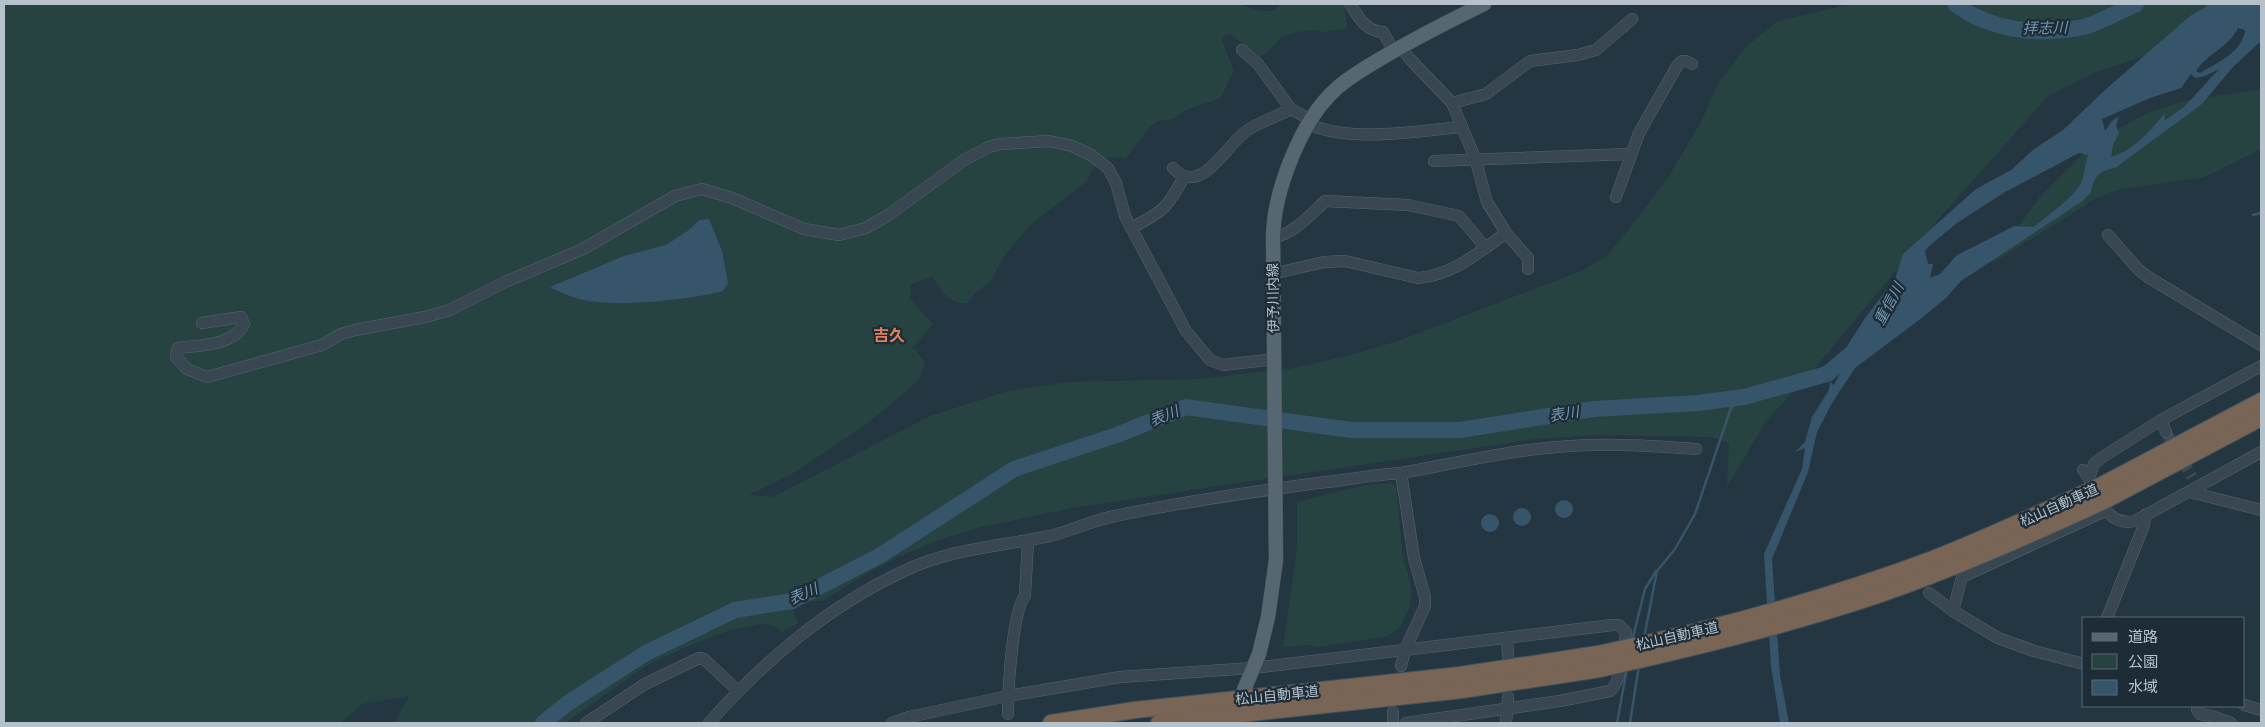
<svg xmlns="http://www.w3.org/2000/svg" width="2265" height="727" font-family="'Nunito Sans','Noto Sans JP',sans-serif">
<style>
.green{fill:#264342}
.water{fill:#37556a;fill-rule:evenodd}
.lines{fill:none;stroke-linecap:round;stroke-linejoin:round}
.stream{stroke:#37556a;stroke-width:2.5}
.river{stroke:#37556a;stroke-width:16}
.minor-tunnel{stroke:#3a4b57;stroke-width:11;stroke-dasharray:11 5.5;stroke-linecap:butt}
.minor-casing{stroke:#56656f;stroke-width:12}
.major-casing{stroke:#45535e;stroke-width:15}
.highway-casing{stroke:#43525c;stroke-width:18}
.minor{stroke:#394752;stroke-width:11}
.major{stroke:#576772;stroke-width:14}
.highway{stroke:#786555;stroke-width:16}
.highway-bridge-casing{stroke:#43525c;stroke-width:18;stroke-linecap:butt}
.highway-bridge{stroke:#786555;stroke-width:16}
.labels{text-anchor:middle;stroke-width:4.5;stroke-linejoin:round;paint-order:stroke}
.street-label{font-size:14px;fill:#b5c2cc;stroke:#1d2c37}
.water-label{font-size:15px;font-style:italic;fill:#7498b1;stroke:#1d2c37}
.quarter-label{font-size:16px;font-weight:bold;fill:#dc8160;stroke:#1d2c37}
</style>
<rect width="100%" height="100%" fill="#243642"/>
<g class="green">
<path d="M4,4H1240C1252,8 1271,18 1279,4H1344L1347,28L1323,32L1310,30L1297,32L1282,37L1265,54L1259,56L1230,34L1224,36L1222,41L1234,70L1222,95L1218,99L1188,109L1172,119L1158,121L1150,127L1126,158L1108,157L1103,160L1092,170L1087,181L1031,224L1005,255L990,282L976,292L967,303C949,305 942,290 932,277L911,284L910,299L933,324L913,347L925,362L919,380L868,423L792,474L749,495L773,497L930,416L1008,391L1069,382L1197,379L1289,369L1343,357L1398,341L1581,271L1607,256L1636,220L1669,176L1702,120L1717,85L1746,47L1778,21L1851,4H2261V17L2096,72L2048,96L1943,214L1810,374L1766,421L1727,487L1729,443L1710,437L1601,435L1535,439L1071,508L978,528L936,541L896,558L864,575L822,601L803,602L792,608L798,623L782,632L773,625L762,624L730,630L681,649L646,666L565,723H395L409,696L362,704L340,723H4Z"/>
<path d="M2261,89V149L2205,177L2116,190L2095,199L1991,264L2040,197L2095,141L2150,112L2184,101Z"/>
<path d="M1391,483L1396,487L1403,556L1412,590L1410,606L1400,627L1388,636L1319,647L1309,645L1283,647L1297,548V502L1364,485Z"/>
</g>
<g class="water">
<path d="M2207,4H2261V41L2233,67L2202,104L2115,168C2100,170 2093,177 2091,193L2081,202L1961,281L1947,297L1923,317L1855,368L1832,403L1817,432L1808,472L1772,559L1780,675L1789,723H1780L1771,666L1764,554L1802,469L1805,448L1795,452L1805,442L1812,417L1829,390L1830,382L1834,385L1840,373L1842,354L1865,318L1895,279L1903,254L1976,189L2011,170L2034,149L2063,130L2106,89L2190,16L2206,7ZM2238,28L2245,30C2242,53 2218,62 2200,73L2196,71C2207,54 2230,46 2238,28ZM2219,69L2184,107L2164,121L2165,113C2151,130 2133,151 2111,157L2113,145L2119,133L2116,126L2119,116L2112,121L2105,131L2102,119L2150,98L2181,88L2191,74L2195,78L2205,76ZM2079,153L2088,155C2085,164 2085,175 2081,183C2074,197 2047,216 2034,227L2014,226L1985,241L1957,255L1940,274L1930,278L1933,264H1928L1925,251L1928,247L1957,223L2005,192Z"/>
<path d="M709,219L722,251L728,283L723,291C688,300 614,308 579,299C569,296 559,292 550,287L624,256L666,245L689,230L699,220Z"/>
<circle cx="1564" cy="509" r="9"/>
<circle cx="1522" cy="517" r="9"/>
<circle cx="1490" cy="523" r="9"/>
</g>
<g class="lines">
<g class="stream">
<path d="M2253,215L2261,213"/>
<path d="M1644,638L1657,571L1675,549L1695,514L1731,408L1744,397"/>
<path d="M1632,641L1645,589L1656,571"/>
<path d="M1617,723L1627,668"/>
<path d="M1630,723L1639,665"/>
</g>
<g class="river">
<path d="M1955,4C1990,31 2040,36 2083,27C2100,23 2119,11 2136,4"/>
<path d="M543,723L568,703L646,653L735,610L792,601L881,555L1014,469L1117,435L1186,407L1351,430H1460L1594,409L1698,403L1744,397L1827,374L1857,349"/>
</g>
<path class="minor-tunnel" d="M2166,432L2192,477"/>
<g class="minor-casing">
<g id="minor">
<path d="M1350,4C1359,17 1365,31 1383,32L1394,51"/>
<path d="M1401,47L1409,58L1452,103L1475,158L1487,202L1506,233L1528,258V269"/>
<path d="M1242,50L1258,64L1291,109L1311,120"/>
<path d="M1452,103L1486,94L1530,61L1578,55L1596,50L1632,19"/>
<path d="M1309,124C1349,143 1416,131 1461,127"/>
<path d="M1434,161L1630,154"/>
<path d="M1173,168C1200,198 1226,146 1245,132C1258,122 1276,117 1291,109"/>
<path d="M1616,197L1639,133L1677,66L1682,61H1686L1692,64"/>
<path d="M1131,228C1163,212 1167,208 1184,177"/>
<path d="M2108,235L2138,269L2148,277L2261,345"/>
<path d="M1273,237C1292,236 1311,214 1325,201L1408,205L1459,216L1486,248"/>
<path d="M1272,274L1324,262L1345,261L1418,278C1453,275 1478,253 1506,233"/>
<path d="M202,323L241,317L244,324C233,346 200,345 178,348L176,357L187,369L207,377L322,345L341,334L355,330L425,317L450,310L505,282L583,249L675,196L702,189L732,198L804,229L839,235L866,228L890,214L964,160L989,147L1000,144L1049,141L1072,146L1091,155L1108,168L1116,183L1125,216L1186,331L1210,360L1223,365L1275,359"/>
<path d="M2161,420L2166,432"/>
<path d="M2083,470C2099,489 2102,528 2135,521L2261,452"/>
<path d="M1401,473C1457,463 1514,449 1571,446C1612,443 1655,446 1696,449"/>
<path d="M2089,478L2094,464L2101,458L2161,420L2261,366"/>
<path d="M2190,492L2261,510"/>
<path d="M1929,593L1953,611L1998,638L2034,651L2084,664"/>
<path d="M1953,611L1962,577L2105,511"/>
<path d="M2107,618L2144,525L2145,515"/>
<path d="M1507,639L1508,655"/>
<path d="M2244,705L2261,710"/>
<path d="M2198,706L2197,710L2200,714L2211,716L2231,723"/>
<path d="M1008,714C1008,690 1012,612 1025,596L1028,540"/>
<path d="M586,723L645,684L699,658L704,659L738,691"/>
<path d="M709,723C765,660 826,608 902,572C948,549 1001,546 1050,536C1072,531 1093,520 1115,516C1182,502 1250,492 1318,483C1346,480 1373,475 1401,473L1414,558L1425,597V606L1405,650L1401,666"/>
<path d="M892,723L909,717L1008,696L1120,677L1253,668L1613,625H1619L1626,632C1625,645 1621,683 1610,691L1560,701L1406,723"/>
<path d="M1393,723V712"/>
<path d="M1506,723L1508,697"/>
</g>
</g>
<g class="major-casing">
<path id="major" d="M1244,690L1259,654L1268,617L1276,560L1273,237C1274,191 1301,120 1336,89C1349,77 1365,68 1380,59C1414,39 1449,21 1484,4"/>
</g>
<g class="highway-casing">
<g id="highway">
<path d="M2100,486L2261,401"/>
<path d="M2106,500L2261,418"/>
<path d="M1051,723L1135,710L1460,675L1598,654"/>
<path d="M1159,723L1462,690L1600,669"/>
</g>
</g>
<use href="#minor" class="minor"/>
<use href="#major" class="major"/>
<use href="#highway" class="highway"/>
<g class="highway-bridge-casing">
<g id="highway-bridge">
<path d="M1598,654C1711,630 1824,600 1933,559C1989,537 2044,511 2100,486"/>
<path d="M1600,669C1693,648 1785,626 1875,596C1954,569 2030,535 2106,500"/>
</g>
</g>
<use href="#highway-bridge" class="highway-bridge"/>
</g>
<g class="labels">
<g class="street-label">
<text transform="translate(1273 298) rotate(-91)" y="5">伊予川内線</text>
<text transform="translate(2059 505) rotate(-24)" y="5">松山自動車道</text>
<text transform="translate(1677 636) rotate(-13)" y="5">松山自動車道</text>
<text transform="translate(1277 695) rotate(-6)" y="5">松山自動車道</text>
</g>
<g class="water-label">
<text transform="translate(2045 28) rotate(-1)" y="5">拝志川</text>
<text transform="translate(1889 304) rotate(-62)" y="5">重信川</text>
<text transform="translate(1564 414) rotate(-9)" y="5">表川</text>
<text transform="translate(1164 416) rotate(-22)" y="5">表川</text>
<text transform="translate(803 594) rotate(-23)" y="5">表川</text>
</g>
<g class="quarter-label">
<text x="889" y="341">吉久</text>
</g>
</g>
<rect width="2265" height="727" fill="none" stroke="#b5c2cc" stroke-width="10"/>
<rect x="2082" y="617" width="162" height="90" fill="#1d2c37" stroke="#5a6873"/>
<rect x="2092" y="633" width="25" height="8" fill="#576772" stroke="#5a6873"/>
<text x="2128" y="642" font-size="15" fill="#b5c2cc">道路</text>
<rect x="2092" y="654" width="25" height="15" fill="#264342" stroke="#5a6873"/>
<text x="2128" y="667" font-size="15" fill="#b5c2cc">公園</text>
<rect x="2092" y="680" width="25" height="15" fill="#37556a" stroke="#5a6873"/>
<text x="2128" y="692" font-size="15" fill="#b5c2cc">水域</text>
</svg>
